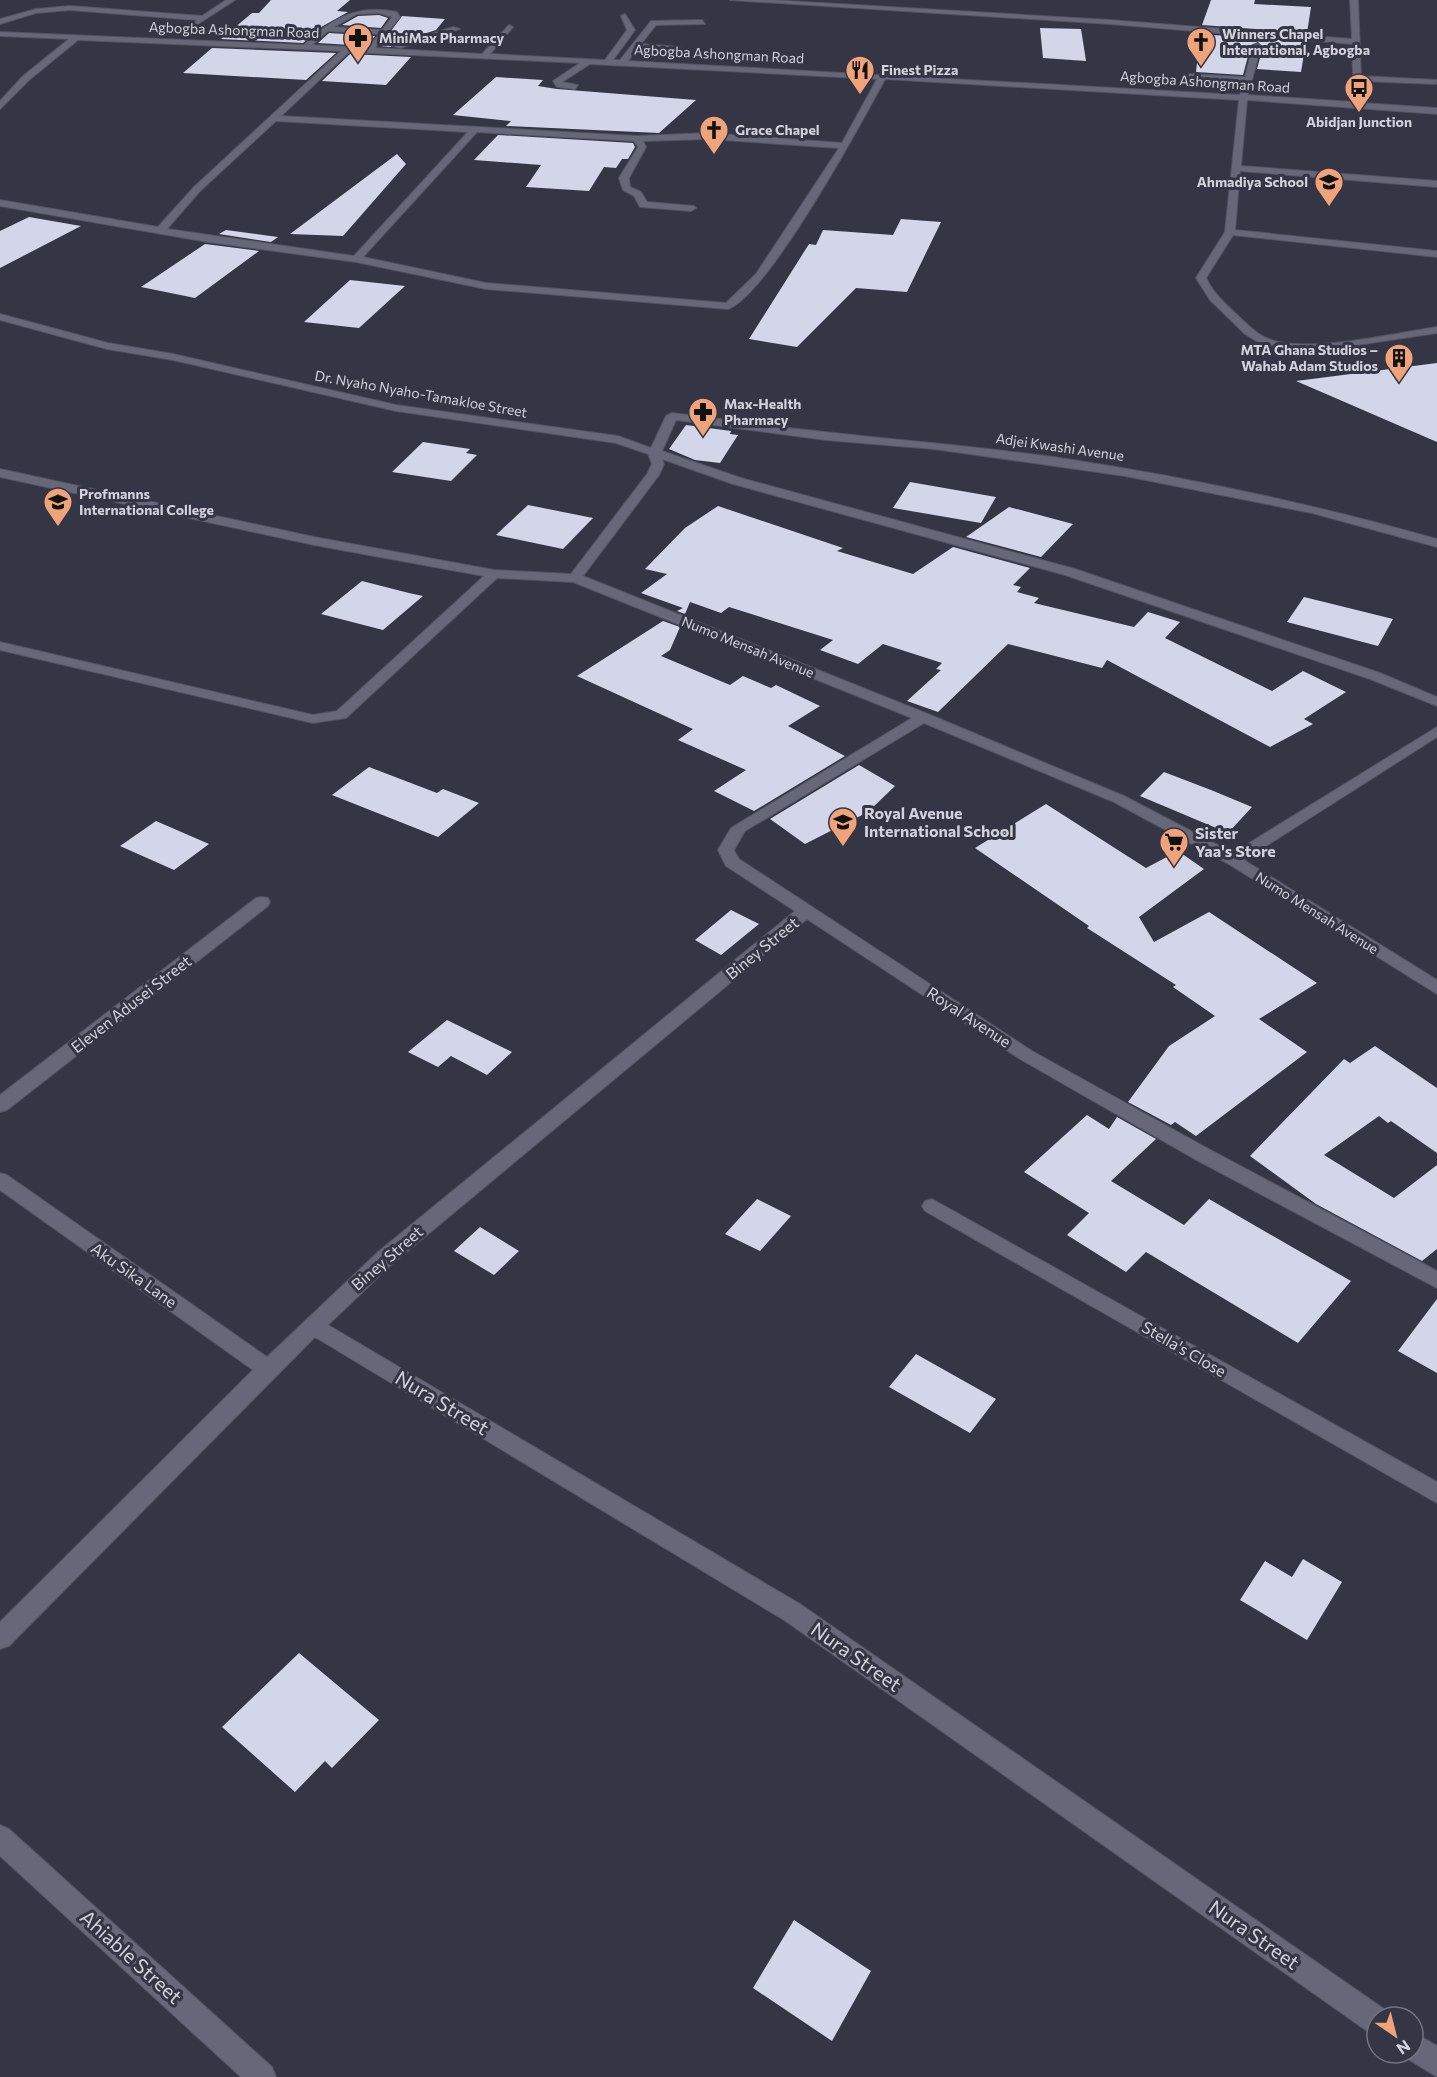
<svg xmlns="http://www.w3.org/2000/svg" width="1437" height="2077" font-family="Commissioner,sans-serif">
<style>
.building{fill:#d3d5e9}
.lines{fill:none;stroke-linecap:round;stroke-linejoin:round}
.minor-casing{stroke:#525360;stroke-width:2}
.minor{fill:#66687a;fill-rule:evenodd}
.labels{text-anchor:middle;stroke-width:6;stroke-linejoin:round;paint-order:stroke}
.far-street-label{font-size:14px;fill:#d1d2dc;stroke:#343545}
.far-poi-label{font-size:14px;font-weight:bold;fill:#d1d2dc;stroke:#343545;text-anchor:start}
.poi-label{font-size:16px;font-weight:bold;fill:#d1d2dc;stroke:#343545;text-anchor:start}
.street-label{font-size:16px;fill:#d1d2dc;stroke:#343545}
.near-street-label{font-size:20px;fill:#d1d2dc;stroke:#343545}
</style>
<rect width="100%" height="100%" fill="#343545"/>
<g class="building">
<path d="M271,0H350L337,11L348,12L323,26L303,43L221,39L252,13H259Z"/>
<path d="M1211,0H1255L1254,4L1311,7L1307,33L1202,25Z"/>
<path d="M379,15L388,18L381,28L342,25L358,16Z"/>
<path d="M402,16L445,19L436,30L392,44L391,47L380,46Z"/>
<path d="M1040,28L1081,29L1086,61L1043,58Z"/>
<path d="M329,33L375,36L367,46L318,43Z"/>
<path d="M1200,34L1306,42L1301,72L1257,69L1263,47L1258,42L1251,45L1243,75L1196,72Z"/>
<path d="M212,48L336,53L306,80L183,73Z"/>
<path d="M350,54L411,57L386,85L322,81Z"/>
<path d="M496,77L543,80L538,86L557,89L696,100L659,133L506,126L511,121L453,115Z"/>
<path d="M498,135L633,143L635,147L628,159H622L616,168L604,167L589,191L526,187L541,165L474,160Z"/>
<path d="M397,154L406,164L343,236L290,234Z"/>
<path d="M29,217L81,226L0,268V231Z"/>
<path d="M901,219L941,222L907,292L856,288L797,347L749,339L809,244L816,245L823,230L893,235Z"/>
<path d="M226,230L278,237L271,242L219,234Z"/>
<path d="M205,244L259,251L195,298L141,287Z"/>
<path d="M350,280L405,286L359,328L304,322Z"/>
<path d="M1437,363V442L1296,381Z"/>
<path d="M686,425L731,431L730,434L738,435L720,463L695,460L669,449Z"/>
<path d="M423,442L470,449L466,453L477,455L451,481L392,472Z"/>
<path d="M910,482L996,497L981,523L893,508Z"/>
<path d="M528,505L593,518L563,549L496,535Z"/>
<path d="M718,506L843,548L837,551L913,574L953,547L1030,568L1013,585L1021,587L1017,592L1039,598L1034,603L1134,627L1148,612L1180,622L1165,638L1272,691L1303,671L1346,692L1304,719L1313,724L1270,747L1107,660L1102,668L1008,644L938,712L907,701L941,670L936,669L942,663L883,644L858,664L820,650L833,640L729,607L721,613L690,602L685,614L677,611L683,608L641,593L667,574L645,569L685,528Z"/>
<path d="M1009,507L1073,524L1041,557L966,537Z"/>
<path d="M362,581L409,593L423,596L383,630L321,614Z"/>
<path d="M1304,597L1393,619L1378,646L1287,622Z"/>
<path d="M663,621L680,627L670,650L661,656L730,685L743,676L771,688L776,685L820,706L788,726L845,756L754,811L714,791L746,770L678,740L693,729L577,676Z"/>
<path d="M859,765L895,786L868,812L805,844L770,819Z"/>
<path d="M369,767L437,793L443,789L479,803L438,837L332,795Z"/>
<path d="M1164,772L1211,790L1252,807L1228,833L1140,796Z"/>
<path d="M1046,804L1146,868L1178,851L1204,869L1139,917L1154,942L1209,912L1317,983L1259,1019L1307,1052L1196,1136L1175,1122L1171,1125L1128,1102L1169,1046L1215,1016L1173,987L1176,985L1087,928L1089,926L975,848Z"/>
<path d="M156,821L209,844L174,870L120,846Z"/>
<path d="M731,910L759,924L721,955L695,940Z"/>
<path d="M447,1020L512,1052L487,1075L451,1056L438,1067L408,1052Z"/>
<path d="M1375,1046L1437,1088V1153L1391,1121L1388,1123L1379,1116L1324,1155L1394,1198L1437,1165V1249L1422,1261L1316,1204L1250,1156L1344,1059L1350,1063Z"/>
<path d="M1087,1115L1109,1129L1117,1117L1156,1139L1111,1181L1184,1225L1209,1199L1351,1281L1298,1343L1146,1252L1126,1272L1067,1235L1089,1213L1024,1172Z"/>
<path d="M757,1199L791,1216L760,1251L725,1234Z"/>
<path d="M480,1227L519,1251L494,1275L454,1251Z"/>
<path d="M1437,1299V1373L1398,1351Z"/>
<path d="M916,1354L996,1399L970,1433L889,1387Z"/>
<path d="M1303,1559L1342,1582L1307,1640L1240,1600L1265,1561L1292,1577Z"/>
<path d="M299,1653L379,1720L332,1768L325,1761L295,1792L222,1727Z"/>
<path d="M794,1920L871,1971L832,2041L753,1988Z"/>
</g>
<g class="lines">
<g class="minor-casing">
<g id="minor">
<path d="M226,0H235L195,26L191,24L196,20L70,10L36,13L0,24V19L36,9L70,6L202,16Z"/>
<path d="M730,0H771L1110,20L1352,39L1350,0H1358L1361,76L1437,80L1436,84L1361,81L1362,103L1437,108V114L1247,100L1241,166L1437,181V187L1240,171L1235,230L1437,251V257L1233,235L1206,278C1213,293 1224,302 1235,313C1244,321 1253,331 1264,337C1302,356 1394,333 1437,327V333L1324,350L1280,348L1258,342L1245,334L1210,300L1196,278L1225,232L1239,100L885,79C862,122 768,295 728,309L486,289L356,262L208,242L0,206V200L158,227L194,187L341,51L78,40L29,80L0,109V101L23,76L69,39L0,36V32L304,45C332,18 357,4 397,12L400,17L375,48L482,54L509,25L513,27L490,54L605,60L627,30L621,16L625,14L635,30L613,60H620L651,21L702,20L705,24L656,25L641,44L680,47L683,51L638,48L628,61L1240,95L1243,82L1186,76L1190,74L1245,77L1253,46L1257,44L1261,46L1248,95L1354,102L1352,44L1110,24ZM379,13L392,17L382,30L334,27L357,14ZM328,31L379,34L368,48L312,45ZM349,52L580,63L553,81L557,87L575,89L578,85L562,82L590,64L877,79L842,143L708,133L637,136L281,116ZM276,121L468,132L354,256L167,229L200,191ZM477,132L634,141L638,147L619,178L623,190L634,196L640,207L691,211L696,208L694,206L647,202L641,192L630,187L629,178L646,147L643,141L708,139L839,148L756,274L726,303L486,283L363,257Z"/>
<path d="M453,27L460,29L400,48L393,46Z"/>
<path d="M0,314L108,343L173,354L396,405L618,436L651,448L666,416L672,413C723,419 774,427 825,432C904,441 982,447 1060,458C1187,477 1313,504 1437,539V547L1312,513L1125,476L934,449L826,440L676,420L662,451L741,478L1075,569L1380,673L1437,697V706L1370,679L1065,575L733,484L662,459L664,464L659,475L583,576L928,714L1124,796L1233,853L1437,727V737L1244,860L1437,980V994L1227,863L1114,802L924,723L745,831L734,850L739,859L1032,1051L1205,1147L1437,1271V1288L1191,1157L1020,1059L807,919L392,1264L328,1325L800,1604L1387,2011L1389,2017H1377V2035L1367,2031L784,1620L315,1337L9,1646L0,1649V1622L253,1370L0,1190V1173L7,1175L267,1357L378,1252L795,911L726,866L718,850L731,828L912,718L573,582L497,578L346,718L313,723L0,650V642L313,715L337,711L484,576L314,545L0,477V469L314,537L494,570L571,574L647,474L652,464L648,454L616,443L396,411L173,360L107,349L0,320Z"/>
<path d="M262,897L268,898L270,902L268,906L7,1110L0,1112V1095L256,898Z"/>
<path d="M932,1199L1437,1482V1503L925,1211L922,1206L925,1201Z"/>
<path d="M0,1825L9,1829L272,2067L276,2077H241L0,1856Z"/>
<path d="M1413,2032L1437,2046V2077L1403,2056L1402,2053H1413Z"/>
</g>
</g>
<use href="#minor" class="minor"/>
</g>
<defs>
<g id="pharmacy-pin" transform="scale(1.5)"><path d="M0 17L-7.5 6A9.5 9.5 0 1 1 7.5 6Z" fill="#f0a279" stroke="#343545"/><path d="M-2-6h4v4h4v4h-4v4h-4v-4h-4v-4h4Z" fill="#111"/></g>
<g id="church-pin" transform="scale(1.5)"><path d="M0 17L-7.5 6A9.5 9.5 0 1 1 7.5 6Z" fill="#f0a279" stroke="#343545"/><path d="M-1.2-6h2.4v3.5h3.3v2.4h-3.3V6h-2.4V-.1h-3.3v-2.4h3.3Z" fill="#111"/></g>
<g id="restaurant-pin" transform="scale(1.5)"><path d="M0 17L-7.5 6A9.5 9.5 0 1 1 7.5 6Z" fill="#f0a279" stroke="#343545"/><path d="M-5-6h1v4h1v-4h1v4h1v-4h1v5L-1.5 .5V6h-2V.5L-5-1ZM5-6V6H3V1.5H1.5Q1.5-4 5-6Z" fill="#111"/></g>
<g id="bus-pin" transform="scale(1.5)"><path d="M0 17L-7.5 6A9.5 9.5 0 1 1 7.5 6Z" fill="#f0a279" stroke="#343545"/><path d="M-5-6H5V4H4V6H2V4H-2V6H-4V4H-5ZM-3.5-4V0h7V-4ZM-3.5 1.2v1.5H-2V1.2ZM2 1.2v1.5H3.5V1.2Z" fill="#111"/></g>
<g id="school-pin" transform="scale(1.5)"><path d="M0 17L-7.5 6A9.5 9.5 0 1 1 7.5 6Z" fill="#f0a279" stroke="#343545"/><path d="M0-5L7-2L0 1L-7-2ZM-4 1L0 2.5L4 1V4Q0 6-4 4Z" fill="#111"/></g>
<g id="building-pin" transform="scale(1.5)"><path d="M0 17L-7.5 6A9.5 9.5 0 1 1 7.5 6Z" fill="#f0a279" stroke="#343545"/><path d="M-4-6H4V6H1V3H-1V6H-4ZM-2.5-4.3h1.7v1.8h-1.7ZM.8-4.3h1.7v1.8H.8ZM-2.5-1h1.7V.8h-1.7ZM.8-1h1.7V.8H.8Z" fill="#111"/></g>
<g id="supermarket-pin" transform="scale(1.5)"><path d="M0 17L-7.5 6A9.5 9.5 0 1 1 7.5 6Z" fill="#f0a279" stroke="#343545"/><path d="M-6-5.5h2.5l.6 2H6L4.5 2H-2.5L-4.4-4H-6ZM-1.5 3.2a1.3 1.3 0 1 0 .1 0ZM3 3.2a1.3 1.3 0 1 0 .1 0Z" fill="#111"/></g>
</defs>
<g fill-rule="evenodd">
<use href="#pharmacy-pin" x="358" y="38"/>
<use href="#church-pin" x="1201" y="42"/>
<use href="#restaurant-pin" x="860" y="70"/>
<use href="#bus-pin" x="1359" y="88"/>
<use href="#church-pin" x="714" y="130"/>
<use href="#school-pin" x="1329" y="182"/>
<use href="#building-pin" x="1399" y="358"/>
<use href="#pharmacy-pin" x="703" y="412"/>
<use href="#school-pin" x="58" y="502"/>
<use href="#school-pin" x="843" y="822"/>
<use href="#supermarket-pin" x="1174" y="842"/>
</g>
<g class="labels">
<g class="far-street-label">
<text transform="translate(234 30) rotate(2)" y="5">Agbogba Ashongman Road</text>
<text transform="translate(719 54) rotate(3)" y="5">Agbogba Ashongman Road</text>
<text transform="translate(1205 82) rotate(4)" y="5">Agbogba Ashongman Road</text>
<text transform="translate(421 394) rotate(10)" y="5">Dr. Nyaho Nyaho-Tamakloe Street</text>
<text transform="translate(1060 447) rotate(8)" y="5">Adjei Kwashi Avenue</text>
<text transform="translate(748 647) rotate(22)" y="5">Numo Mensah Avenue</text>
<text transform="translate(1317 913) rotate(32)" y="5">Numo Mensah Avenue</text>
</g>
<g class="far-poi-label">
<text x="1222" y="39">Winners Chapel<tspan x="1222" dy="16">International, Agbogba</tspan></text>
<text x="379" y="43">MiniMax Pharmacy</text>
<text x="881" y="75">Finest Pizza</text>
<text x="1359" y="127" text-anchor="middle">Abidjan Junction</text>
<text x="735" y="135">Grace Chapel</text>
<text x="1308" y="187" text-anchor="end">Ahmadiya School</text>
<text x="1378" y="355" text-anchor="end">MTA Ghana Studios –<tspan x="1378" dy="16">Wahab Adam Studios</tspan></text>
<text x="724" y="409">Max-Health<tspan x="724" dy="16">Pharmacy</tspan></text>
<text x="79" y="499">Profmanns<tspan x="79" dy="16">International College</tspan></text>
</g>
<g class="poi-label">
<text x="864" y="819">Royal Avenue<tspan x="864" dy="18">International School</tspan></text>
<text x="1195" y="839">Sister<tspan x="1195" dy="18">Yaa's Store</tspan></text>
</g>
<g class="street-label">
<text transform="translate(762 948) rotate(-39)" y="6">Biney Street</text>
<text transform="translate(131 1004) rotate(-38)" y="6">Eleven Adusei Street</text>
<text transform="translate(969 1017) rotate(33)" y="6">Royal Avenue</text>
<text transform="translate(387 1258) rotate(-41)" y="6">Biney Street</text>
<text transform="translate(134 1275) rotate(35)" y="6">Aku Sika Lane</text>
<text transform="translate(1184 1349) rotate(30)" y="6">Stella's Close</text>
</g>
<g class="near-street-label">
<text transform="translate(442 1403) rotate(31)" y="7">Nura Street</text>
<text transform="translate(856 1657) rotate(35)" y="7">Nura Street</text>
<text transform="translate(1254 1935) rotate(35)" y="7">Nura Street</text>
<text transform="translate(131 1957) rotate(42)" y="7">Ahiable Street</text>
</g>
</g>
<g transform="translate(1395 2035) rotate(145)"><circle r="28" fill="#343545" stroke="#737481" stroke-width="1.5"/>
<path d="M0-4.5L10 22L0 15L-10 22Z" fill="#f0a279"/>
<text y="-9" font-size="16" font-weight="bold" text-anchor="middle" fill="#d1d2dc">N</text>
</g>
</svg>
